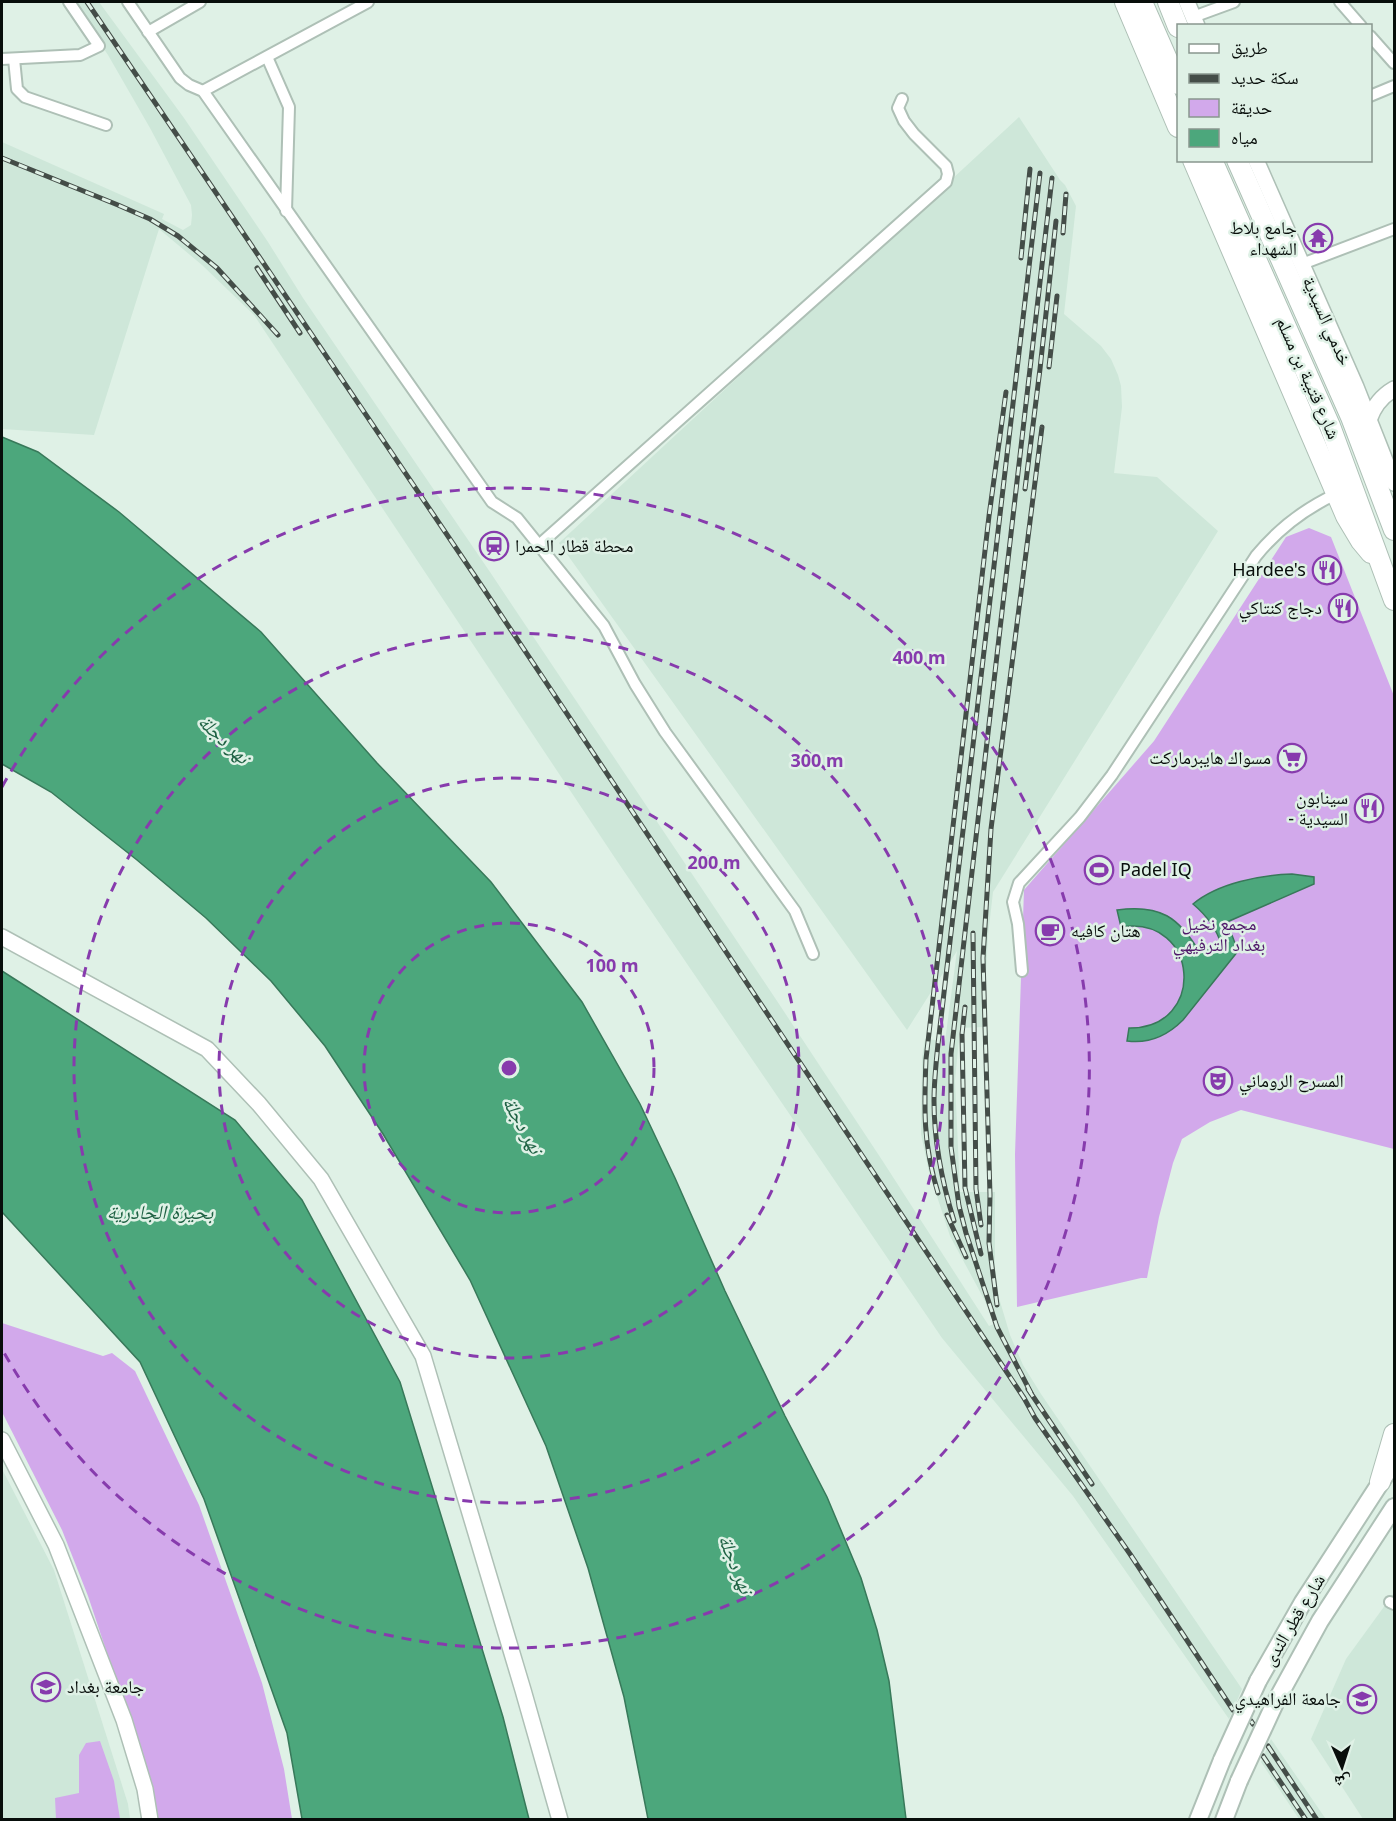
<svg xmlns="http://www.w3.org/2000/svg" width="1396" height="1821" font-family="'Noto Sans','Noto Naskh Arabic',sans-serif">
<style>
.built{fill:#cee7d9}
.green{fill:#d2a9eb}
.water{fill:#4ca77c;stroke:#38795a;stroke-width:1.5}
.lines{fill:none;stroke-linecap:round;stroke-linejoin:round}
.street-casing{stroke:#aec0b6;stroke-width:14}
.secondary-casing{stroke:#aec0b6;stroke-width:18}
.primary-casing{stroke:#aec0b6;stroke-width:20}
.highway-casing{stroke:#aec0b6;stroke-width:22}
.street{stroke:#fff;stroke-width:10}
.secondary{stroke:#fff;stroke-width:15}
.primary{stroke:#fff;stroke-width:16}
.highway{stroke:#fff;stroke-width:20}
.rail-casing{stroke:#444d48;stroke-width:5}
.rail{stroke:#dff1e6;stroke-width:3;stroke-dasharray:9;stroke-linecap:butt}
.primary-bridge-casing{stroke:#aec0b6;stroke-width:20;stroke-linecap:butt}
.primary-bridge{stroke:#fff;stroke-width:16}
.ring{fill:none;stroke:#873bad;stroke-width:3;stroke-dasharray:10 8}
.labels{text-anchor:middle;stroke-width:5;stroke-linejoin:round;paint-order:stroke}
.poi-label{font-size:18px;fill:#080e0b;stroke:#dff1e6;text-anchor:end}
.street-label{font-size:18px;fill:#080e0b;stroke:#dff1e6}
.park-label{font-size:18px;fill:#4f176a;stroke:#dff1e6}
.water-label{font-size:20px;font-style:italic;fill:#1f6244;stroke:#dff1e6}
.centre{fill:#873bad;stroke:#dff1e6;stroke-width:3}
.ring-label{font-size:18px;text-anchor:middle;font-weight:bold;fill:#873bad;stroke:#dff1e6;stroke-width:5;stroke-linejoin:round;paint-order:stroke}
</style>
<rect width="100%" height="100%" fill="#dff1e6"/>
<g class="built">
<path d="M72,2H99L184,118L268,242L303,298L490,572L781,1007L882,1160L989,1326L994,1324L985,1301L950,1236L929,1172L921,1134L922,1058L925,1039L945,1041L957,951L907,1030L559,543L1019,117L1060,180L1065,185L1076,206L1064,314L1101,346L1111,359L1118,375L1121,386L1122,407L1114,473L1157,477L1218,531L993,892L988,936L983,1027L960,1028L955,1081L960,1192H995V1268L999,1298L1010,1335L1023,1365L1041,1394L1242,1689L1229,1719L1073,1496L942,1338L617,861L254,315L202,265L159,229L94,435L2,429V142L164,214L162,219L183,230L191,225L192,215L191,205L150,128L108,55Z"/>
<path d="M2,1469L54,1570L128,1804L130,1819H2Z"/>
<path d="M1394,1593V1819H1363L1311,1739L1346,1659Z"/>
<path d="M1271,1739L1323,1815L1326,1819H1299L1261,1762Z"/>
</g>
<g class="green">
<path d="M1309,528L1331,537L1394,696V1149L1241,1110L1210,1122L1182,1139L1173,1163L1159,1217L1147,1278H1141L1017,1307L1015,1154L1024,890L1154,741L1286,537Z"/>
<path d="M2,1323L103,1356L112,1353L135,1371L199,1505L262,1683L284,1769L292,1819H156L117,1683L88,1596L62,1530L2,1412Z"/>
<path d="M100,1741L114,1781L120,1819H56L55,1798L79,1793V1755L86,1743Z"/>
</g>
<g class="water">
<path d="M2,437L38,452L119,512L261,632L377,763L491,882L582,1002L640,1104L675,1178L725,1291L785,1416L827,1497L861,1578L877,1630L889,1681L906,1819H648L624,1697L588,1568L546,1446L470,1280L383,1134L325,1046L271,981L206,918L137,860L51,792L2,764Z"/>
<path d="M1292,874L1314,877V884L1227,922L1238,951L1183,1020C1168,1035 1149,1044 1127,1041L1129,1028C1207,1029 1200,915 1121,927L1117,910C1160,904 1179,917 1200,953L1221,944C1216,927 1206,915 1193,904C1218,883 1261,875 1292,874Z"/>
<path d="M2,971L235,1120L302,1200L400,1382L503,1717L529,1819H302L287,1733L204,1499L140,1362L2,1212Z"/>
</g>
<g class="lines">
<g class="street-casing">
<g id="street">
<path d="M128,2L180,78L189,85L203,91L492,502L517,518L604,626L635,684L665,732L795,911L813,954"/>
<path d="M1340,2L1361,26"/>
<path d="M1193,17L1234,2"/>
<path d="M148,32L200,2"/>
<path d="M1370,36L1394,63"/>
<path d="M267,57L289,107L286,211"/>
<path d="M2,59L80,55L99,46L69,2"/>
<path d="M14,59L17,89L25,97L106,125"/>
<path d="M203,91L368,2"/>
<path d="M1370,96L1394,86"/>
<path d="M1302,264L1394,229"/>
<path d="M539,545L946,182L948,174L946,166L914,134L904,121L898,108L902,99"/>
<path d="M1022,971L1018,924L1013,902L1019,883L1080,817L1112,775L1256,556C1278,529 1304,509 1336,494"/>
<path d="M1390,1602L1394,1604"/>
</g>
</g>
<g class="secondary-casing">
<g id="secondary">
<path d="M1187,2L1197,26"/>
<path d="M1256,160L1356,387L1394,483"/>
<path d="M1369,420C1374,405 1382,396 1394,389"/>
<path d="M2,937L207,1049L259,1104L321,1179L423,1356L523,1690L560,1820"/>
<path d="M2,1440L56,1545L124,1720L145,1789L150,1820"/>
</g>
</g>
<g class="primary-casing">
<g id="primary">
<path d="M1258,1681L1303,1602L1388,1471"/>
<path d="M1275,1703L1320,1621L1394,1507"/>
<path d="M1198,1820L1222,1760"/>
<path d="M1224,1820L1239,1781"/>
</g>
</g>
<g class="highway-casing">
<g id="highway">
<path d="M1125,2L1178,127"/>
<path d="M1142,2L1178,84"/>
<path d="M1168,2L1178,27"/>
<path d="M1193,160L1346,516L1361,541L1371,553"/>
<path d="M1212,160L1330,426L1394,600"/>
<path d="M1237,160L1351,417L1394,530"/>
<path d="M1380,1482L1394,1434"/>
</g>
</g>
<use href="#street" class="street"/>
<use href="#secondary" class="secondary"/>
<use href="#primary" class="primary"/>
<use href="#highway" class="highway"/>
<g class="rail-casing">
<g id="rail">
<path d="M87,2L483,588L1024,1398L1035,1418L1130,1554L1233,1710"/>
<path d="M2,158L118,205L150,219L178,236L217,268L278,335"/>
<path d="M1063,233L1066,194"/>
<path d="M1021,258L1030,169"/>
<path d="M257,268L300,333"/>
<path d="M1049,367L1057,296"/>
<path d="M1025,489L1040,369L1056,221"/>
<path d="M973,933L976,1189L981,1225"/>
<path d="M965,1007L962,1034L965,1188L981,1254"/>
<path d="M938,1193C923,1144 924,1109 926,1059L989,516L1006,392"/>
<path d="M947,1215L966,1257"/>
<path d="M954,1221C942,1182 934,1141 934,1101C934,1082 936,1063 938,1044L1040,173"/>
<path d="M997,1305L989,1243L990,1195L983,958L991,829L1042,427"/>
<path d="M1028,1389L1092,1484"/>
<path d="M1031,1393L997,1327L966,1233L959,1206L951,1147V1054L1052,178"/>
<path d="M1251,1721L1253,1724"/>
<path d="M1268,1746L1317,1820"/>
<path d="M1263,1756L1306,1820"/>
</g>
</g>
<use href="#rail" class="rail"/>
<g class="primary-bridge-casing">
<g id="primary-bridge">
<path d="M1222,1760L1258,1681"/>
<path d="M1239,1781L1275,1703"/>
</g>
</g>
<use href="#primary-bridge" class="primary-bridge"/>
</g>
<g class="ring">
<circle cx="509" cy="1068" r="145"/>
<circle cx="509" cy="1068" r="290"/>
<circle cx="509" cy="1068" r="435"/>
<path d="M2 787A580 580 0 1 1 2 1349"/>
</g>
<defs>
<g id="temple-ring" transform="scale(1.5)"><circle r="9.5" fill="#dff1e6" stroke="#873bad" stroke-width="1.5"/><path d="M0-6L5-2H3V0L6.5 2.5H4V6H1.5V3h-3V6H-4V2.5H-6.5L-3 0V-2H-5Z" fill="#873bad"/></g>
<g id="station-ring" transform="scale(1.5)"><circle r="9.5" fill="#dff1e6" stroke="#873bad" stroke-width="1.5"/><path d="M-3-6H3Q5-6 5-4V2Q5 4 3 4L4.5 6H3L1.5 4h-3L-3 6H-4.5L-3 4Q-5 4-5 2V-4Q-5-6-3-6ZM-3.5-4v3h7v-3ZM-3.5 1v1.5H-2V1ZM2 1v1.5H3.5V1Z" fill="#873bad"/></g>
<g id="restaurant-ring" transform="scale(1.5)"><circle r="9.5" fill="#dff1e6" stroke="#873bad" stroke-width="1.5"/><path d="M-5-6h1v4h1v-4h1v4h1v-4h1v5L-1.5 .5V6h-2V.5L-5-1ZM5-6V6H3V1.5H1.5Q1.5-4 5-6Z" fill="#873bad"/></g>
<g id="supermarket-ring" transform="scale(1.5)"><circle r="9.5" fill="#dff1e6" stroke="#873bad" stroke-width="1.5"/><path d="M-6-5.5h2.5l.6 2H6L4.5 2H-2.5L-4.4-4H-6ZM-1.5 3.2a1.3 1.3 0 1 0 .1 0ZM3 3.2a1.3 1.3 0 1 0 .1 0Z" fill="#873bad"/></g>
<g id="stadium-ring" transform="scale(1.5)"><circle r="9.5" fill="#dff1e6" stroke="#873bad" stroke-width="1.5"/><path d="M0-5a6.5 5 0 1 0 0 10a6.5 5 0 1 0 0-10ZM-3.5-1.8h7v3.6h-7Z" fill="#873bad"/></g>
<g id="cafe-ring" transform="scale(1.5)"><circle r="9.5" fill="#dff1e6" stroke="#873bad" stroke-width="1.5"/><path d="M-5.5-4.5H6V0H3Q3 3.5 0 3.5H-2.5Q-5.5 3.5-5.5 0ZM3-3.2v2h1.7v-2ZM-6 4.5H4V6H-6Z" fill="#873bad"/></g>
<g id="theatre-ring" transform="scale(1.5)"><circle r="9.5" fill="#dff1e6" stroke="#873bad" stroke-width="1.5"/><path d="M-5-5.5Q0-4 5-5.5V0Q5 5 0 6Q-5 5-5 0ZM-3.3-2.5H-1v1.5H-3.3ZM1-2.5H3.3v1.5H1ZM-2.8 1Q0 5.5 2.8 1Z" fill="#873bad"/></g>
<g id="university-ring" transform="scale(1.5)"><circle r="9.5" fill="#dff1e6" stroke="#873bad" stroke-width="1.5"/><path d="M0-5L7-2L0 1L-7-2ZM-4 1L0 2.5L4 1V4Q0 6-4 4Z" fill="#873bad"/></g>
</defs>
<g fill-rule="evenodd">
<use href="#temple-ring" x="1318" y="238"/>
<use href="#station-ring" x="494" y="546"/>
<use href="#restaurant-ring" x="1327" y="570"/>
<use href="#restaurant-ring" x="1343" y="608"/>
<use href="#supermarket-ring" x="1292" y="758"/>
<use href="#restaurant-ring" x="1369" y="808"/>
<use href="#stadium-ring" x="1099" y="870"/>
<use href="#cafe-ring" x="1050" y="931"/>
<use href="#theatre-ring" x="1218" y="1081"/>
<use href="#university-ring" x="46" y="1687"/>
<use href="#university-ring" x="1362" y="1699"/>
</g>
<g class="labels">
<g class="poi-label">
<text x="1297" y="234">جامع بلاط<tspan x="1297" dy="21">الشهداء</tspan></text>
<text x="515" y="552" text-anchor="start">محطة قطار الحمرا</text>
<text x="1306" y="576">Hardee's</text>
<text x="1322" y="614">دجاج كنتاكي</text>
<text x="1271" y="764">مسواك هايبرماركت</text>
<text x="1348" y="804">سينابون<tspan x="1348" dy="21">- السيدية</tspan></text>
<text x="1120" y="876" text-anchor="start">Padel IQ</text>
<text x="1071" y="937" text-anchor="start">هتان كافيه</text>
<text x="1239" y="1087" text-anchor="start">المسرح الروماني</text>
<text x="67" y="1693" text-anchor="start">جامعة بغداد</text>
<text x="1341" y="1705">جامعة الفراهيدي</text>
</g>
<g class="street-label">
<text transform="translate(1327 321) rotate(66)" y="6">خدمي السيدية</text>
<text transform="translate(1308 378) rotate(66)" y="6">شارع قتيبة بن مسلم</text>
<text transform="translate(1294 1620) rotate(-59)" y="6">شارع قطر الندى</text>
</g>
<g class="park-label">
<text x="1219" y="930">مجمع نخيل<tspan x="1219" dy="21">بغداد الترفيهي</tspan></text>
</g>
<g class="water-label">
<text transform="translate(224 739) rotate(43)" y="7">نهر دجلة</text>
<text transform="translate(523 1125) rotate(61)" y="7">نهر دجلة</text>
<text x="160" y="1219">بحيرة الجادرية</text>
<text transform="translate(736 1564) rotate(68)" y="7">نهر دجلة</text>
</g>
</g>
<circle cx="509" cy="1068" r="9" class="centre"/>
<g class="ring-label">
<text x="919" y="664">400 m</text>
<text x="817" y="767">300 m</text>
<text x="714" y="869">200 m</text>
<text x="612" y="972">100 m</text>
</g>
<rect width="1396" height="1821" fill="none" stroke="#080e0b" stroke-width="6"/>
<rect x="1177" y="24" width="195" height="138" fill="#dff1e6" stroke="#89968e" stroke-width="1.5"/>
<rect x="1189" y="44" width="30" height="9" fill="#ffffff" stroke="#89968e" stroke-width="1.5"/>
<text x="1231" y="54" font-size="18" fill="#080e0b">طريق</text>
<rect x="1189" y="74" width="30" height="9" fill="#444d48" stroke="#89968e" stroke-width="1.5"/>
<text x="1231" y="84" font-size="18" fill="#080e0b">سكة حديد</text>
<rect x="1189" y="99" width="30" height="18" fill="#d2a9eb" stroke="#89968e" stroke-width="1.5"/>
<text x="1231" y="114" font-size="18" fill="#080e0b">حديقة</text>
<rect x="1189" y="129" width="30" height="18" fill="#4ca77c" stroke="#89968e" stroke-width="1.5"/>
<text x="1231" y="144" font-size="18" fill="#080e0b">مياه</text>
<g transform="translate(1342 1767) rotate(177)" stroke="#dff1e6" stroke-width="4.5" paint-order="stroke">
<path d="M0-4.5L10 22L0 15L-10 22Z" fill="#080e0b"/>
<text y="-9" font-size="16" font-weight="bold" text-anchor="middle" fill="#080e0b">ش</text>
</g>
</svg>
